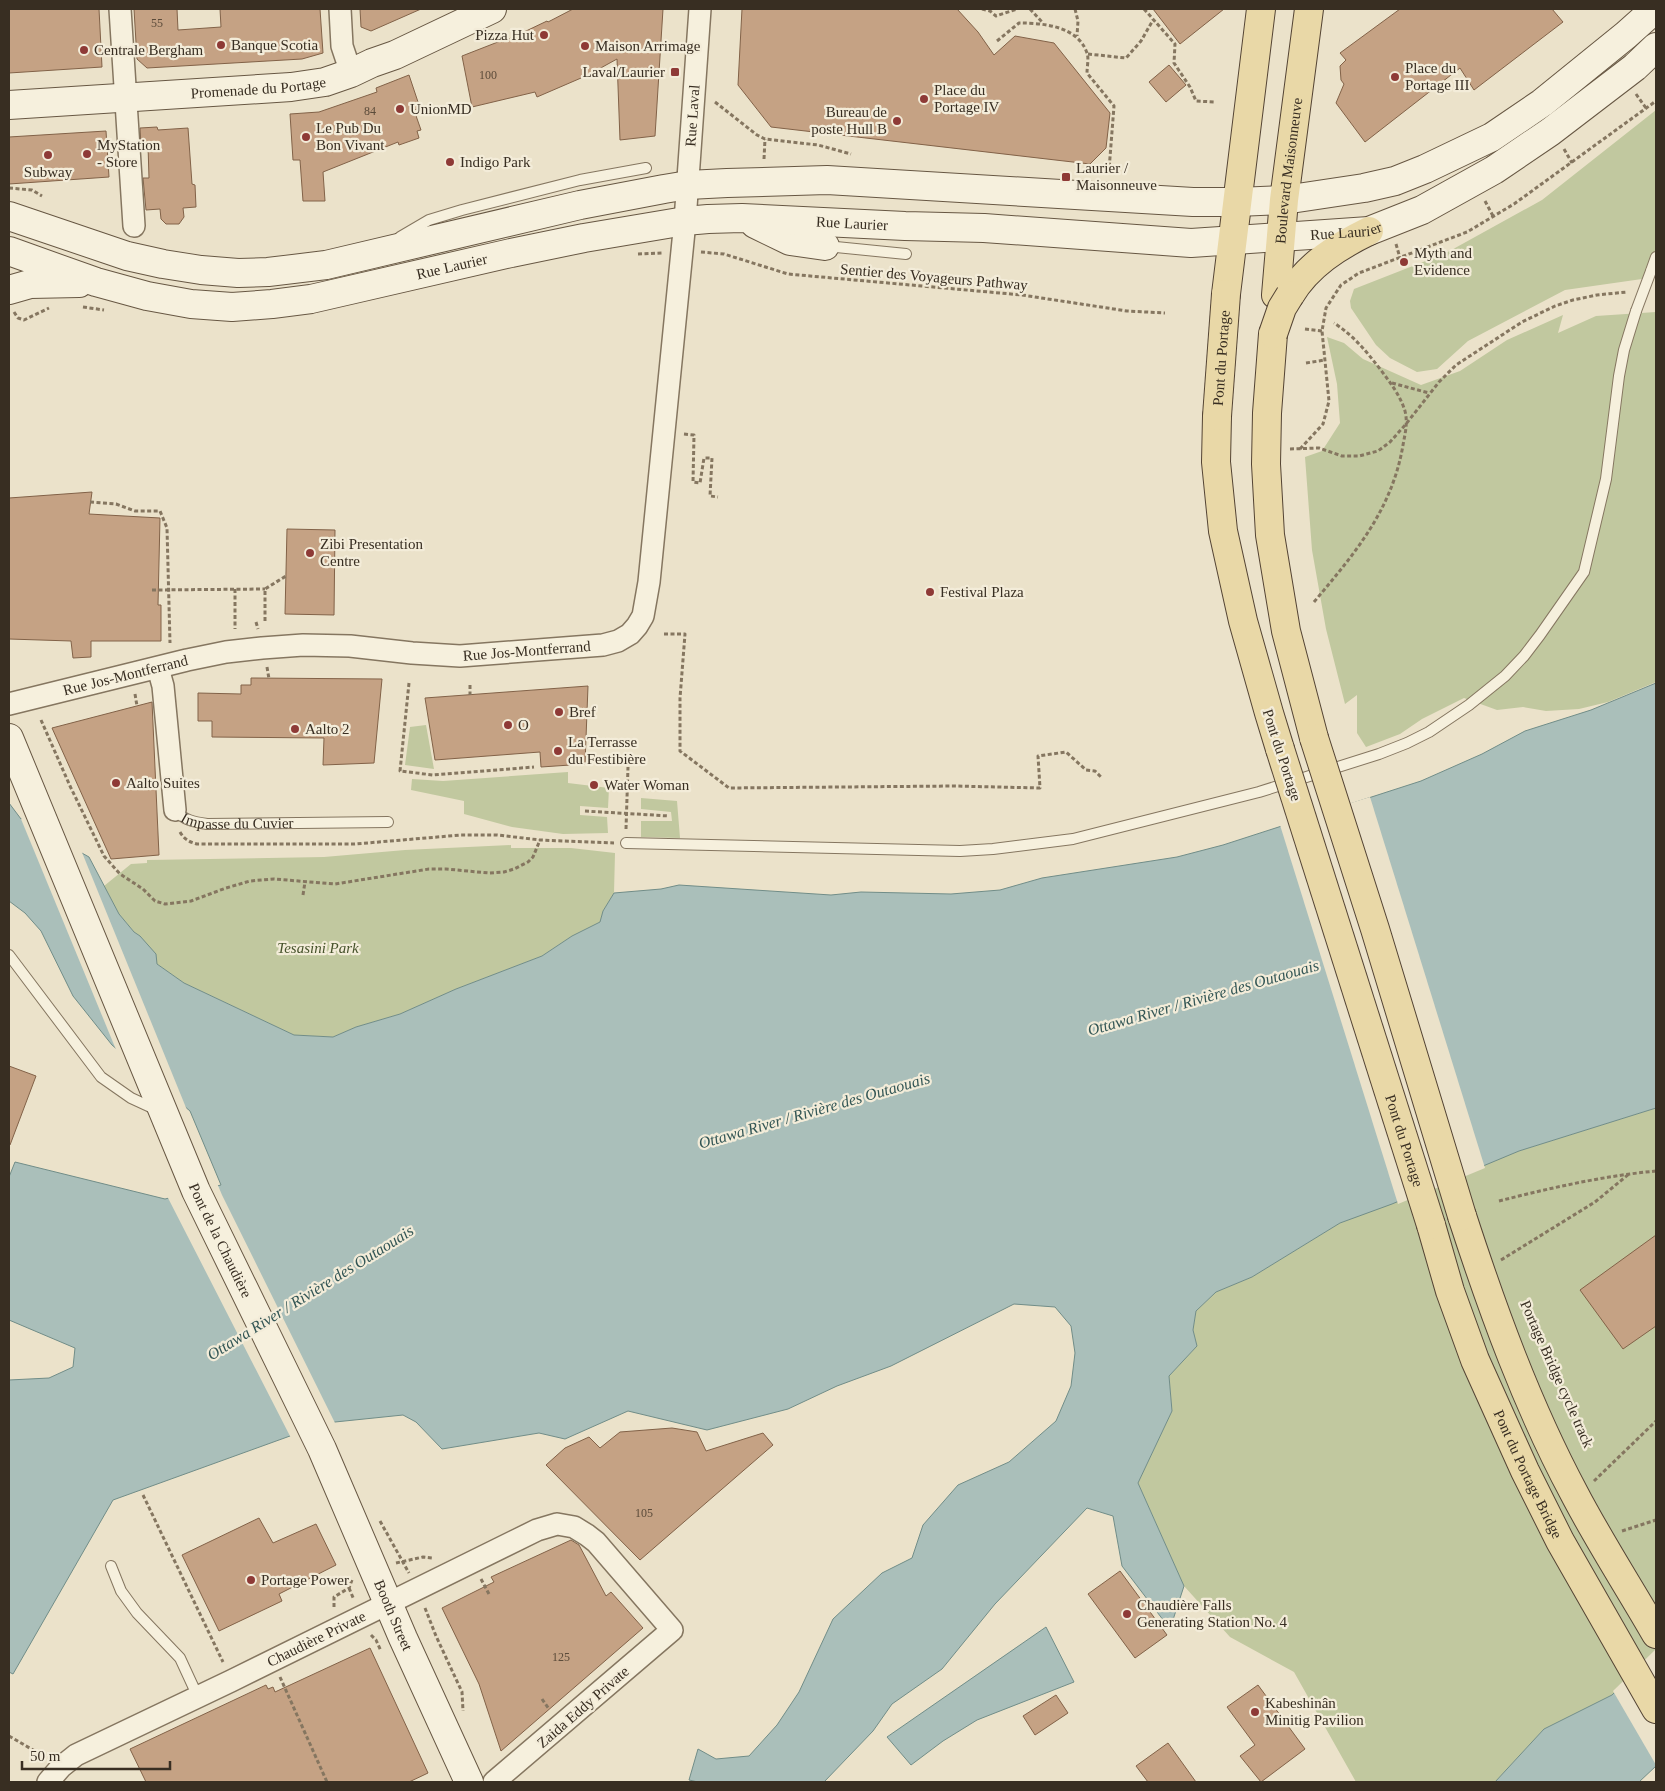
<svg xmlns="http://www.w3.org/2000/svg" width="1665" height="1791" font-family="'Times New Roman',serif">
<style>
.green{fill:#c1c89f}
.water{fill:#aabfba;stroke:#718d88}
.pier{fill:#ebe2ca}
.building{fill:#c5a284;stroke:#826248}
.lines{fill:none;stroke-linecap:round;stroke-linejoin:round}
.lane-casing{stroke:#857660;stroke-width:12}
.street-casing{stroke:#857660;stroke-width:24}
.secondary-casing{stroke:#675743;stroke-width:30}
.primary-casing{stroke:#544434;stroke-width:30}
.path{stroke:#857660;stroke-width:3;stroke-dasharray:4 2.5;stroke-linecap:butt}
.lane{stroke:#f6f0dd;stroke-width:10}
.street{stroke:#f6f0dd;stroke-width:21}
.secondary{stroke:#f6f0dd;stroke-width:28}
.primary{stroke:#e9d8a7;stroke-width:28}
.lane-bridge-casing{stroke:#857660;stroke-width:12;stroke-linecap:butt}
.primary-bridge-casing{stroke:#544434;stroke-width:30;stroke-linecap:butt}
.lane-bridge{stroke:#f6f0dd;stroke-width:10}
.primary-bridge{stroke:#e9d8a7;stroke-width:28}
.poi-dot{fill:#8e3a36;stroke:#f3ecd9;stroke-width:2}
.labels{text-anchor:middle;stroke-width:4.5;stroke-linejoin:round;paint-order:stroke}
.number-label{font-size:12px;fill:#5b4b3a}
.poi-label{font-size:15px;fill:#382e22;stroke:#f3ecd9;text-anchor:start}
.street-label{font-size:15px;fill:#382e22;stroke:#f3ecd9}
.park-label{font-size:15px;font-style:italic;fill:#46522b;stroke:#f3ecd9}
.water-label{font-size:16px;font-style:italic;fill:#335655;stroke:#f3ecd9}
</style>
<rect width="100%" height="100%" fill="#ebe2ca"/>
<g class="green">
<path d="M1656,110V277L1565,290L1468,341L1437,369L1417,372L1390,358L1376,345L1351,308L1350,301L1354,289L1446,253L1542,200Z"/>
<path d="M1656,312V682L1608,702L1579,709L1546,711L1523,707L1497,710L1464,698L1422,719L1400,734L1366,747L1357,733V695L1345,704L1326,629L1312,550L1305,457L1322,451L1340,423L1337,384L1327,337L1344,343L1363,359L1421,385L1460,371L1507,340L1563,315L1558,333L1596,316Z"/>
<path d="M426,725L434,769L405,765L410,727Z"/>
<path d="M568,772V783L609,788L608,808L580,806V815L607,817L608,833L563,834L512,827L464,814V801L411,790L412,779L443,781Z"/>
<path d="M641,798L677,801L680,838L641,837V821H672L671,812L641,809Z"/>
<path d="M511,845V848H571L615,853L614,893L603,911L600,922L572,936L542,956L456,989L400,1014L356,1027L333,1037L294,1035L184,983L157,964L140,936L134,932L119,914L104,886L131,864L147,863V860L324,857L405,850Z"/>
<path d="M1656,1108V1651L1612,1695L1544,1729L1495,1782H1356L1294,1672L1230,1637L1184,1586L1138,1483L1172,1411L1169,1376L1197,1346L1193,1330L1196,1311L1216,1292L1252,1277L1340,1223L1519,1151Z"/>
</g>
<g class="water">
<path d="M1656,683V1108L1519,1151L1392,1204L1340,1223L1252,1277L1216,1292L1196,1311L1193,1330L1197,1346L1169,1376L1172,1411L1138,1483L1184,1586L1170,1629L1122,1566L1113,1516L1087,1508L995,1604L942,1669L892,1704L873,1731L824,1782H698L689,1780L698,1749L716,1759L749,1756L777,1725L799,1692L833,1619L882,1573L912,1558L923,1525L958,1485L1009,1462L1056,1421L1071,1386L1075,1353L1071,1326L1055,1307L1014,1304L891,1366L837,1386L788,1409L707,1430L628,1411L565,1439L539,1433L442,1449L416,1422L403,1415L335,1422L290,1436L113,1500L13,1674L9,1672V1380L49,1378L73,1367L75,1348L9,1320V1177L15,1162L165,1199L221,1185L190,1111L112,1045L73,996L41,931L25,913L9,901V803L21,819L89,857L119,914L134,932L140,936L156,954L157,964L184,983L294,1035L333,1037L356,1027L400,1014L456,989L542,956L572,936L600,922L603,911L614,893L661,889L679,885L831,895L861,892L951,894L1000,890L1042,878L1177,857L1223,845L1421,781L1482,754L1525,731L1591,710Z"/>
<path d="M1046,1627L1074,1682L977,1720L943,1741L911,1765L887,1737Z"/>
<path d="M1656,1651V1766L1639,1782H1495L1544,1729L1612,1695Z"/>
</g>
<g class="pier">
<path d="M1370,797L1485,1168L1398,1204L1280,825Z"/>
<path d="M25,818L81,850L189,1115L117,1052L21,819Z"/>
<path d="M217,1183L222,1195L336,1425L291,1438L167,1196Z"/>
<path d="M1656,1649V1765L1613,1691Z"/>
</g>
<g class="building">
<path d="M9,9H99L102,67L9,73Z"/>
<path d="M134,9H177L178,30L221,27L220,9H320L323,53L302,59L147,68L137,59Z"/>
<path d="M360,9H421L371,31L361,27Z"/>
<path d="M573,9H663L655,136L620,140L617,59L588,75L537,97L535,92L472,107L462,56L503,40V42L547,21L548,22Z"/>
<path d="M742,9H957L978,32L994,55L1015,36L1054,43L1110,113L1106,148L1090,164L771,127L738,85Z"/>
<path d="M1153,9H1224L1180,44Z"/>
<path d="M1400,9H1552L1563,22L1474,90L1460,68L1365,142L1336,103L1344,84L1341,80L1340,66L1346,60L1340,53Z"/>
<path d="M1169,65L1186,85L1166,102L1149,82Z"/>
<path d="M409,75L420,108L414,110L421,130L417,131L419,138L399,145L398,142L323,172L325,201H303L300,160H293L290,114L319,112L377,92L376,88Z"/>
<path d="M157,127L158,130L188,128L192,184L195,185L196,207L183,208L184,217L179,224H166L161,219L160,209L146,210L143,178H149L148,145L141,146L140,128Z"/>
<path d="M106,131L109,177L9,184V137Z"/>
<path d="M92,492L89,514L160,518L158,605H161V641H91V657L73,658L71,641L9,639V498Z"/>
<path d="M287,529L335,530L334,615L285,614Z"/>
<path d="M251,678L382,679L374,763L323,765L324,738L212,737V721H198V693L241,694V685H251Z"/>
<path d="M588,686L585,764L541,767L540,752L435,760L425,698Z"/>
<path d="M152,702L159,855L111,859L52,728Z"/>
<path d="M9,1066L36,1076L10,1145L9,1144Z"/>
<path d="M1656,1235V1326L1623,1349L1580,1290Z"/>
<path d="M672,1428L697,1432L706,1451L763,1433L773,1445L640,1560L546,1465L565,1448L589,1437L600,1448L620,1432Z"/>
<path d="M259,1518L273,1543L316,1524L336,1565L279,1594L282,1601L219,1631L182,1555Z"/>
<path d="M571,1540L579,1545L606,1596L611,1592L643,1628L501,1751L479,1684L442,1608L494,1582L491,1577Z"/>
<path d="M1120,1571L1167,1635L1135,1658L1088,1594Z"/>
<path d="M370,1648L428,1773L409,1782H146L130,1749L266,1685L268,1689L273,1687L275,1692Z"/>
<path d="M1258,1685L1305,1749L1261,1782L1240,1756L1255,1745L1227,1707Z"/>
<path d="M1056,1695L1068,1713L1035,1735L1023,1716Z"/>
<path d="M1168,1743L1196,1782H1148L1136,1766Z"/>
</g>
<g class="lines">
<g class="lane-casing">
<g id="lane">
<path d="M400,237L429,220L462,210L580,180L646,168"/>
<path d="M826,246L906,254"/>
<path d="M1651,271L1656,257"/>
<path id="s1" d="M175,810C184,820 193,822 207,824L388,822"/>
<path d="M626,843L960,851L993,849L1073,839L1259,792L1379,754L1407,743L1429,732L1469,705L1505,676L1524,656L1540,635L1584,572L1606,479L1619,376L1624,350L1636,311"/>
<path d="M9,955L101,1077L131,1098L157,1110"/>
<path d="M111,1566L121,1591L137,1613L180,1658L198,1697"/>
</g>
</g>
<g class="street-casing">
<g id="street">
<path d="M120,9L134,226"/>
<path d="M340,9L342,46L351,73"/>
<path d="M158,668L163,686L175,810"/>
<path id="s2" d="M9,704L187,660L226,652L262,648L303,645L350,646L412,653L460,656L603,645L618,641L630,634L637,626L643,616L649,582L685,221L700,9"/>
<path id="s3" d="M48,1782L61,1767L76,1755L231,1681L537,1530L557,1524L574,1527L587,1535L596,1542L672,1630L494,1782"/>
</g>
</g>
<g class="secondary-casing">
<g id="secondary">
<path id="s4" d="M9,105L291,87L325,82L351,73L372,63L395,55L492,9"/>
<path d="M9,216L127,256L163,264L201,270L238,273L268,272L326,265L580,205L664,189L688,185L727,183L827,180L1193,202H1237L1284,200L1364,188L1395,181L1425,169L1492,137L1542,103L1626,35L1655,9"/>
<path d="M755,224L790,241L825,246"/>
<path id="s5" d="M9,251L96,282L147,296L191,304L232,307L272,304L311,299L511,253L584,238L685,221L708,219L742,218L905,226L984,228L1191,243L1369,231L1422,210L1494,170L1550,132L1635,67L1656,47"/>
<path d="M9,290L30,284L79,283"/>
<path id="s6" d="M9,738L196,1191L322,1449L403,1638L469,1782"/>
</g>
</g>
<g class="primary-casing">
<g id="primary">
<path d="M1226,294L1261,9"/>
<path id="s7" d="M1276,295L1284,200L1309,9"/>
<path d="M1290,295C1308,265 1338,246 1369,231"/>
<path d="M1273,334L1267,413L1266,464L1270,535L1286,631L1314,738"/>
<path d="M1217,416L1216,462L1223,531L1243,621L1269,713L1280,749"/>
<path d="M1462,1216C1493,1311 1527,1405 1574,1493C1599,1541 1629,1587 1656,1634"/>
<path id="s8" d="M1431,1225L1450,1291L1475,1360L1525,1471L1560,1541L1656,1709"/>
</g>
</g>
<g class="path">
<path d="M982,9L990,11L996,16L1017,9"/>
<path d="M1030,9L1043,23"/>
<path d="M1075,9L1078,21L1077,36"/>
<path d="M1144,9L1175,44L1174,63L1190,87L1196,101L1214,102"/>
<path d="M997,41L1019,23C1043,23 1078,26 1087,53C1089,58 1087,67 1087,73L1114,106L1109,170"/>
<path d="M1088,54L1126,58L1141,41L1153,20"/>
<path d="M1636,94L1646,108"/>
<path d="M715,102L757,135L765,139L818,145L851,154"/>
<path d="M1564,149L1572,163"/>
<path d="M764,159L765,139"/>
<path d="M9,188L32,190L42,196"/>
<path d="M1485,201L1493,216"/>
<path d="M1396,244L1400,258"/>
<path d="M701,252L724,254L788,274L1022,295L1127,311L1165,313"/>
<path d="M638,254L662,253"/>
<path d="M83,307L104,310"/>
<path d="M14,312L18,318L24,320L49,308"/>
<path d="M1305,329L1322,331"/>
<path d="M1306,363L1325,360"/>
<path d="M1392,383L1429,393"/>
<path d="M684,434L694,435L693,482L700,483L704,458H712L710,496L718,497"/>
<path d="M1290,449L1319,448L1342,456H1359L1378,451L1390,442L1406,424L1439,382L1456,365L1522,322L1555,306L1573,300L1597,295L1627,292"/>
<path d="M1300,449L1323,424L1329,401L1322,331L1326,308L1341,285L1359,273L1467,232L1514,204L1656,101"/>
<path d="M90,502L116,504L135,511H160L167,528L170,643"/>
<path d="M235,589V629"/>
<path d="M152,590L265,589"/>
<path d="M1314,602C1355,553 1392,510 1403,445C1405,434 1408,423 1405,411C1400,395 1390,382 1380,369C1366,351 1354,336 1334,323"/>
<path d="M265,621V589L286,576"/>
<path d="M256,622L258,629"/>
<path d="M664,634H685L680,698V751L729,788L954,786L1040,788L1038,756L1066,752L1086,770L1095,771L1102,778"/>
<path d="M267,667L269,679"/>
<path d="M409,683L400,771L433,775L534,767"/>
<path d="M470,685V695"/>
<path d="M135,694L137,706"/>
<path d="M41,720L70,786L104,856L120,874L143,889L155,901L165,904L191,901L226,888L250,881L274,879L335,884L429,869H446L489,873L504,872L514,869L528,862L533,857L540,840"/>
<path d="M585,811L669,816"/>
<path d="M626,829L628,767"/>
<path d="M180,832C184,839 189,842 197,844H355L461,835H497L540,840L614,843"/>
<path d="M303,895L305,882"/>
<path d="M1499,1201C1550,1188 1603,1176 1656,1171"/>
<path d="M1501,1260L1595,1202L1629,1174"/>
<path d="M1594,1481L1656,1421"/>
<path d="M143,1495L223,1662"/>
<path d="M380,1521L409,1573"/>
<path d="M1622,1531L1656,1520"/>
<path d="M396,1563L423,1557L432,1558"/>
<path d="M481,1579L490,1596"/>
<path d="M349,1588L354,1600"/>
<path d="M334,1607V1597L349,1588L352,1580"/>
<path d="M425,1608L436,1636L462,1692L463,1711"/>
<path d="M371,1635L376,1640L381,1651"/>
<path d="M280,1677L327,1782"/>
<path d="M542,1699L549,1709"/>
<path d="M9,1736L45,1757"/>
</g>
<use href="#lane" class="lane"/>
<use href="#street" class="street"/>
<use href="#secondary" class="secondary"/>
<use href="#primary" class="primary"/>
<g class="lane-bridge-casing">
<path id="lane-bridge" d="M1636,311L1651,271"/>
</g>
<g class="primary-bridge-casing">
<g id="primary-bridge">
<path d="M1273,334L1282,308L1290,295"/>
<path id="s9" d="M1217,416L1226,294"/>
<path d="M1314,738L1375,929L1462,1216"/>
<path id="s10" d="M1280,749L1431,1225"/>
</g>
</g>
<use href="#lane-bridge" class="lane-bridge"/>
<use href="#primary-bridge" class="primary-bridge"/>
</g>
<g class="poi-dot">
<circle cx="544" cy="35" r="5"/>
<circle cx="221" cy="45" r="5"/>
<circle cx="585" cy="46" r="5"/>
<circle cx="84" cy="50" r="5"/>
<rect x="670" y="67" width="10" height="10" rx="2.5"/>
<circle cx="1395" cy="77" r="5"/>
<circle cx="924" cy="99" r="5"/>
<circle cx="400" cy="109" r="5"/>
<circle cx="897" cy="121" r="5"/>
<circle cx="306" cy="137" r="5"/>
<circle cx="87" cy="154" r="5"/>
<circle cx="48" cy="155" r="5"/>
<circle cx="450" cy="162" r="5"/>
<rect x="1061" y="172" width="10" height="10" rx="2.5"/>
<circle cx="1404" cy="262" r="5"/>
<circle cx="310" cy="553" r="5"/>
<circle cx="930" cy="592" r="5"/>
<circle cx="559" cy="712" r="5"/>
<circle cx="508" cy="725" r="5"/>
<circle cx="295" cy="729" r="5"/>
<circle cx="558" cy="751" r="5"/>
<circle cx="116" cy="783" r="5"/>
<circle cx="594" cy="785" r="5"/>
<circle cx="251" cy="1580" r="5"/>
<circle cx="1127" cy="1614" r="5"/>
<circle cx="1255" cy="1712" r="5"/>
</g>
<g class="labels">
<g class="number-label">
<text x="157" y="27">55</text>
<text x="488" y="79">100</text>
<text x="370" y="115">84</text>
<text x="644" y="1517">105</text>
<text x="561" y="1661">125</text>
</g>
<g class="poi-label">
<text x="534" y="40" text-anchor="end">Pizza Hut</text>
<text x="231" y="50">Banque Scotia</text>
<text x="595" y="51">Maison Arrimage</text>
<text x="94" y="55">Centrale Bergham</text>
<text x="1405" y="73">Place du<tspan x="1405" dy="17">Portage III</tspan></text>
<text x="665" y="77" text-anchor="end">Laval/Laurier</text>
<text x="934" y="95">Place du<tspan x="934" dy="17">Portage IV</tspan></text>
<text x="410" y="114">UnionMD</text>
<text x="887" y="117" text-anchor="end">Bureau de<tspan x="887" dy="17">poste Hull B</tspan></text>
<text x="316" y="133">Le Pub Du<tspan x="316" dy="17">Bon Vivant</tspan></text>
<text x="97" y="150">MyStation<tspan x="97" dy="17">- Store</tspan></text>
<text x="460" y="167">Indigo Park</text>
<text x="1076" y="173">Laurier /<tspan x="1076" dy="17">Maisonneuve</tspan></text>
<text x="48" y="177" text-anchor="middle">Subway</text>
<text x="1414" y="258">Myth and<tspan x="1414" dy="17">Evidence</tspan></text>
<text x="320" y="549">Zibi Presentation<tspan x="320" dy="17">Centre</tspan></text>
<text x="940" y="597">Festival Plaza</text>
<text x="569" y="717">Bref</text>
<text x="518" y="730">O</text>
<text x="305" y="734">Aalto 2</text>
<text x="568" y="747">La Terrasse<tspan x="568" dy="17">du Festibière</tspan></text>
<text x="126" y="788">Aalto Suites</text>
<text x="604" y="790">Water Woman</text>
<text x="261" y="1585">Portage Power</text>
<text x="1137" y="1610">Chaudière Falls<tspan x="1137" dy="17">Generating Station No. 4</tspan></text>
<text x="1265" y="1708">Kabeshinân<tspan x="1265" dy="17">Minitig Pavilion</tspan></text>
</g>
<g class="street-label">
<text dy="5" stroke="none"><textPath href="#s4" startOffset="250">Promenade du Portage</textPath></text>
<text dy="5" stroke="none"><textPath href="#s2" startOffset="1156">Rue Laval</textPath></text>
<text dy="5" stroke="none"><textPath href="#s7" startOffset="125">Boulevard Maisonneuve</textPath></text>
<text dy="5" stroke="none"><textPath href="#s5" startOffset="860">Rue Laurier</textPath></text>
<text dy="5" stroke="none"><textPath href="#s5" startOffset="1355">Rue Laurier</textPath></text>
<text dy="5" stroke="none"><textPath href="#s5" startOffset="455">Rue Laurier</textPath></text>
<text transform="translate(934 277) rotate(5)" y="5">Sentier des Voyageurs Pathway</text>
<text dy="5" stroke="none"><textPath href="#s9" startOffset="58">Pont du Portage</textPath></text>
<text dy="5" stroke="none"><textPath href="#s2" startOffset="525">Rue Jos-Montferrand</textPath></text>
<text dy="5" stroke="none"><textPath href="#s2" startOffset="120">Rue Jos-Montferrand</textPath></text>
<text transform="translate(1282 755) rotate(72)" y="5">Pont du Portage</text>
<text dy="5" stroke="none"><textPath href="#s1" startOffset="66">Impasse du Cuvier</textPath></text>
<text dy="5" stroke="none"><textPath href="#s10" startOffset="411">Pont du Portage</textPath></text>
<text dy="5" stroke="none"><textPath href="#s6" startOffset="545">Pont de la Chaudière</textPath></text>
<text transform="translate(1557 1374) rotate(66)" y="5">Portage Bridge cycle track</text>
<text dy="5" stroke="none"><textPath href="#s8" startOffset="268">Pont du Portage Bridge</textPath></text>
<text dy="5" stroke="none"><textPath href="#s6" startOffset="958">Booth Street</textPath></text>
<text dy="5" stroke="none"><textPath href="#s3" startOffset="306">Chaudière Private</textPath></text>
<text transform="translate(583 1707) rotate(-41)" y="5">Zaida Eddy Private</text>
</g>
<g class="park-label">
<text x="318" y="953">Tesasini Park</text>
</g>
<g class="water-label">
<text transform="translate(1203 997) rotate(-16)" y="6">Ottawa River / Rivière des Outaouais</text>
<text transform="translate(814 1110) rotate(-16)" y="6">Ottawa River / Rivière des Outaouais</text>
<text transform="translate(310 1292) rotate(-32)" y="6">Ottawa River / Rivière des Outaouais</text>
</g>
</g>
<rect width="1665" height="1791" fill="none" stroke="#382e22" stroke-width="20"/>
<path d="M22 1761v8h148v-8" fill="none" stroke="#382e22" stroke-width="2.5"/>
<text x="30" y="1761" font-size="15" fill="#382e22" stroke="#f3ecd9" stroke-width="4" paint-order="stroke">50 m</text>
</svg>
